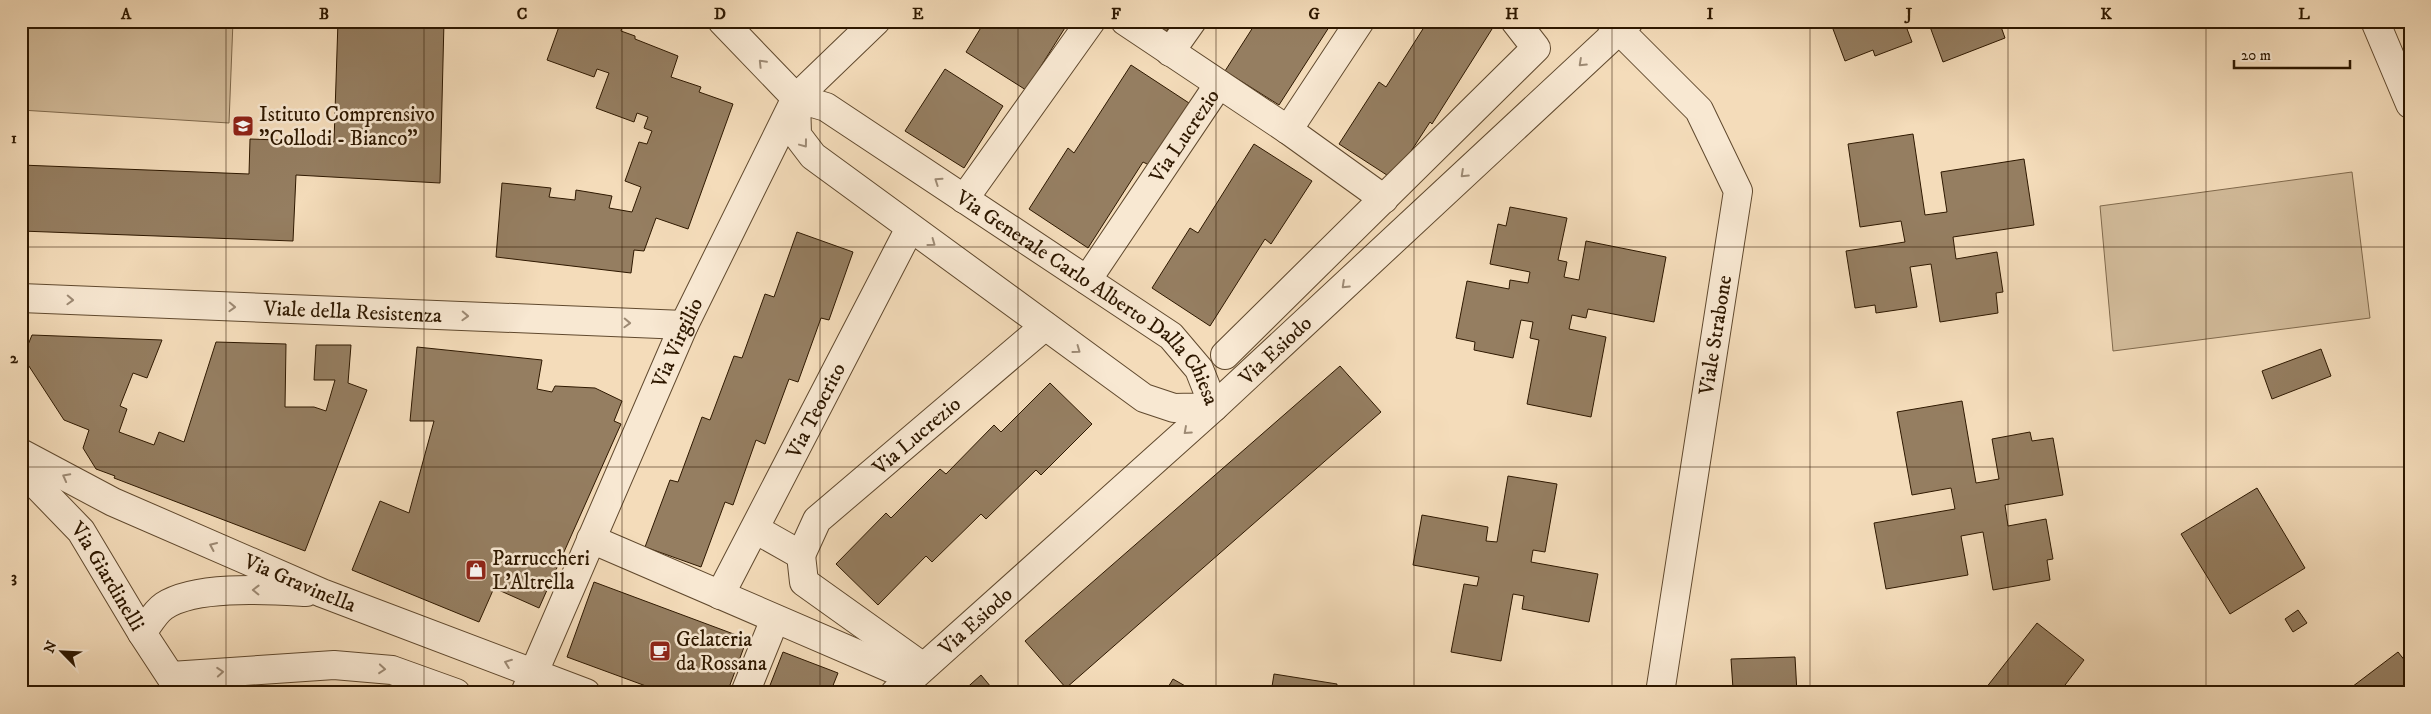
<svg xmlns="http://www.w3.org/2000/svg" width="2431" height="714" font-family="'IM FELL DW Pica',serif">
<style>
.green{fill:#d2bb9a;stroke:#806a4d}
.building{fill:#957e61;stroke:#2e1800}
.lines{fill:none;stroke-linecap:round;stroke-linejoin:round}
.street-casing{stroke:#60492e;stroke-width:30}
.street{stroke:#f8e8d2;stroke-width:28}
.oneway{stroke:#9d8a74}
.grid{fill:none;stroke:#2e1800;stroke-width:1;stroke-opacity:0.55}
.labels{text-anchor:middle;stroke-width:5;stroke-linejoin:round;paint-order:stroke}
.poi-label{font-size:21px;fill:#2e1800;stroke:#f8e8d2;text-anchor:start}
.street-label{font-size:21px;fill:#2e1800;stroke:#f8e8d2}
.neatline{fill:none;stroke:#2e1800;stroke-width:2}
.grid-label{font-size:16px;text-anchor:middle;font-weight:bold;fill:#2e1800}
</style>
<rect width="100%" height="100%" fill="#f4dcba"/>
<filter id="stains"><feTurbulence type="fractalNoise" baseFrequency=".004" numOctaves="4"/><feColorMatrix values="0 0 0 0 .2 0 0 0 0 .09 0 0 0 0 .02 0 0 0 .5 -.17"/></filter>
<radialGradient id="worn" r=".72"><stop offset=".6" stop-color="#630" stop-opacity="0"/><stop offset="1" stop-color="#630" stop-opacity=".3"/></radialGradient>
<g class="green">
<path d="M21,21H233L229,123L21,110Z"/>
<path d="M2352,172L2370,318L2113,351L2100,206Z"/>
</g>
<g class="building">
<path d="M338,21H444L440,183L296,175L293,241L21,231V165L249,174L250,139L334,142Z"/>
<path d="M561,21H624L621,31L635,36V39L678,56L671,77L701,87L699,92L733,104L688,229L656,218L644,251L634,250L631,273L496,257L502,183L551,188L549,197L575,200L576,190L612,196L609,208L632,212L641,187L625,181L639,142L647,144L652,131L644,128L648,117L637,113L634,122L596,108L609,73L597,69L594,77L547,60Z"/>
<path d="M985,21H1065L1068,23L1026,90L966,52Z"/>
<path d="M1145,21H1173L1165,34Z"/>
<path d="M1257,21H1333L1279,105L1225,71Z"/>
<path d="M1428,21H1480L1492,29L1432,124L1430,122L1393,179L1339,144L1379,82L1386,87Z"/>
<path d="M1830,21H1904L1912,42L1875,56L1873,50L1845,61Z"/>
<path d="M1918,21H1999L2005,38L1943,62L1929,24L1921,28Z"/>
<path d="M1131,65L1189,103L1149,165L1143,162L1088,248L1029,209L1068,148L1074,153Z"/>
<path d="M945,69L1003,106L964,168L905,131Z"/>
<path d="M1913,134L1925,215L1947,212L1941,172L2024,159L2034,225L1953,237L1956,259L1997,252L2003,292L1996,293L1998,313L1940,322L1931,264L1910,267L1917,307L1876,313L1875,305L1855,308L1846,251L1905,242L1901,221L1860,227L1848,144Z"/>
<path d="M1254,144L1312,181L1271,244L1265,239L1210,326L1152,288L1190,228L1198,233Z"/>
<path d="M1510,207L1567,218L1558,260L1567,262L1564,277L1579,280L1586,241L1666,257L1654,322L1588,309L1586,318L1572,315L1569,329L1606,337L1591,417L1527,404L1539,340L1530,338L1533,322L1521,320L1513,358L1474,350L1475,342L1456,338L1467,281L1509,289L1510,280L1528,283L1530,272L1490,264L1498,224L1506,226Z"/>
<path d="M797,232L853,252L829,320L821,318L798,382L789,379L765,444L756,440L733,505L725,502L701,567L645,547L670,480L678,482L702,417L710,420L734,356L742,358L765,294L774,297Z"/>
<path d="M32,335L162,340L147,378L133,373L120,406L127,409L119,432L154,445L159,432L184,442L216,342L286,344L285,407H314L326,411L335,380H314L316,345H351L348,383L367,390L305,551L114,478L115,476L96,469L83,448L89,430L64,420L23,357Z"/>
<path d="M417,347L542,360L537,389L552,392L555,386L595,388L622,401L614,421L621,424L539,608L494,588L479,622L352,570L380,501L409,513L434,421H410Z"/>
<path d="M2321,349L2331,376L2272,399L2262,371Z"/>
<path d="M1340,366L1381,412L1066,688L1025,641Z"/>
<path d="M1050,383L1092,424L1041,475L1036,470L986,519L981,514L932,562L926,556L878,605L836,564L886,513L891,518L940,469L946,474L994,425L1001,432Z"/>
<path d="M1962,401L1976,483L1999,479L1992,439L2030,432L2032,441L2053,438L2063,495L2005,505L2008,526L2046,519L2053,559L2047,560L2050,580L1993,590L1983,532L1961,536L1968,575L1886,589L1874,523L1955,509L1951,488L1912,495L1897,412Z"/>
<path d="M1508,476L1557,484L1545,552L1533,550L1531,562L1598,574L1589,622L1522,609L1524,596L1513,594L1501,661L1451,652L1464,584L1477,586L1479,577L1413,565L1422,515L1488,527L1486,541L1497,542Z"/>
<path d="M2257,488L2305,568L2230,614L2181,534Z"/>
<path d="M594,582L747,639L727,693H665L567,657Z"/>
<path d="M21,609L26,620L21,622Z"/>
<path d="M2298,610L2307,623L2293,632L2285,619Z"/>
<path d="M2037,623L2084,660L2059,693H1982Z"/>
<path d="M783,652L838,673L830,693H767Z"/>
<path d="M2398,652L2410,667V693H2344Z"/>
<path d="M1795,657L1797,693H1715V690L1733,689L1731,659Z"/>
<path d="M1274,674L1337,684L1336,693H1271Z"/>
<path d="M981,675L996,693H961Z"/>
<path d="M1173,679L1187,687L1183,693H1173L1167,689Z"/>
</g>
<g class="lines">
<g class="street-casing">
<g id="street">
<path id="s1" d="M722,21L796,98L826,107L1171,336L1199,369L1214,407L1174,408L1144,398L813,156L797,135L796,98"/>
<path d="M1125,21L1288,130L1384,199"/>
<path d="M1610,21L1699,110L1738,191L1660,693"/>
<path d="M2375,21L2410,104"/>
<path d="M1170,52L1192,21"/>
<path d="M1288,130L1360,21"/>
<path d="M964,199L1091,21"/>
<path id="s2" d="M1087,280L1219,84"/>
<path id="s3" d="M21,298L684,325"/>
<path d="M1225,355L1536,48L1515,21"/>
<path id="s4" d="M21,453L113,502L322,593L586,693"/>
<path id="s5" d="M21,469L81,531L142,633L180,691"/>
<path d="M755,529L801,555"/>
<path d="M591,539L911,677"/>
<path id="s6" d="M801,555L817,520L1045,326"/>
<path d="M801,555L804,582L923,667"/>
<path id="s7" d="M720,595L910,228"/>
<path d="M142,633C148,625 155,612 164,606C196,585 268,590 306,592"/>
<path d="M171,676L334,665L392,670L456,693"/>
<path id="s8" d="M525,693L684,325L796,98L876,21"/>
<path d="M745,693L775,619"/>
<path id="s9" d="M895,693L1214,407L1629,21"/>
</g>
</g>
<use href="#street" class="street"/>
</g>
<defs><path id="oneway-chevron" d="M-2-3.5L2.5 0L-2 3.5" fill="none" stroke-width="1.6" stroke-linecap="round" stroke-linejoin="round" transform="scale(1.25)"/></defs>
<g class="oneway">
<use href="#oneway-chevron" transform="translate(762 63) rotate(-134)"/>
<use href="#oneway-chevron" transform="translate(1582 63) rotate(137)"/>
<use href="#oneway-chevron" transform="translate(804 144) rotate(53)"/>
<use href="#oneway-chevron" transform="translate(1464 174) rotate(137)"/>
<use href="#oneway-chevron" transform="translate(938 181) rotate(-146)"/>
<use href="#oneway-chevron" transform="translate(932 243) rotate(36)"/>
<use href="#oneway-chevron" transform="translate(1345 285) rotate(137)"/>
<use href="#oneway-chevron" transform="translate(70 300) rotate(2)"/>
<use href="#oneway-chevron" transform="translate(232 307) rotate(2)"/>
<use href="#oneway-chevron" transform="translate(465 316) rotate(2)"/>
<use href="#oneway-chevron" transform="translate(627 323) rotate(2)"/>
<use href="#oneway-chevron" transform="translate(1077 350) rotate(36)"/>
<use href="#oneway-chevron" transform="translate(1187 431) rotate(138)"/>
<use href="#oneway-chevron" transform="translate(66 477) rotate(-152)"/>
<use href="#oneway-chevron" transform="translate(213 546) rotate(-156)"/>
<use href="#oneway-chevron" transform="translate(256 590) rotate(-179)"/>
<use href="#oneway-chevron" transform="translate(508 663) rotate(-159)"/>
<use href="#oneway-chevron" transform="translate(382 669) rotate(5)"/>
<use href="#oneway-chevron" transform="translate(220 672) rotate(-4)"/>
</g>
<path class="grid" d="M226,21V693M424,21V693M622,21V693M820,21V693M1018,21V693M1216,21V693M1414,21V693M1612,21V693M1810,21V693M2008,21V693M2206,21V693M21,247H2410M21,467H2410"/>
<defs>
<g id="school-square" transform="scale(1.125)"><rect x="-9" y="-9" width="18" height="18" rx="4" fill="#8f2418" stroke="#f8e8d2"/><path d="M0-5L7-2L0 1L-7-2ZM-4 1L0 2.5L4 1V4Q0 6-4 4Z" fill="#fff"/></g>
<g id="shop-square" transform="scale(1.125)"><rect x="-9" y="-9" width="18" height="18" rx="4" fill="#8f2418" stroke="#f8e8d2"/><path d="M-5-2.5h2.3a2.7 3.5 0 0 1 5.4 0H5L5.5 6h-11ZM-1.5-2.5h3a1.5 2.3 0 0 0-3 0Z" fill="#fff"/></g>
<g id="cafe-square" transform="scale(1.125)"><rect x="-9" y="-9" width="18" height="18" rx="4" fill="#8f2418" stroke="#f8e8d2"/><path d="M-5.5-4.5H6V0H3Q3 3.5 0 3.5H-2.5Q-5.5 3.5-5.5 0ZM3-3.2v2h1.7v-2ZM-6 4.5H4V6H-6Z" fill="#fff"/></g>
</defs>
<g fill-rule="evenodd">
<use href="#school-square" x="243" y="126"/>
<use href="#shop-square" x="476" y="570"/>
<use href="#cafe-square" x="660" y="651"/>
</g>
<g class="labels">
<g class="poi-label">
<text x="259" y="121">Istituto Comprensivo<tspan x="259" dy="24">"Collodi - Bianco"</tspan></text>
<text x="492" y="565">Parruccheri<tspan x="492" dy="24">L'Altrella</tspan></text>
<text x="676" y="646">Gelateria<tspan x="676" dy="24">da Rossana</tspan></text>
</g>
<g class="street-label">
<text dy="7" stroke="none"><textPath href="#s2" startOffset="174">Via Lucrezio</textPath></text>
<text dy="7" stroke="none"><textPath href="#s1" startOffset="465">Via Generale Carlo Alberto Dalla Chiesa</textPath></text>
<text dy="7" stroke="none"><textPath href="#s3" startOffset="332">Viale della Resistenza</textPath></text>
<text transform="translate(1715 335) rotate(-81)" y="7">Viale Strabone</text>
<text dy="7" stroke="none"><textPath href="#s8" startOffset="382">Via Virgilio</textPath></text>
<text dy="7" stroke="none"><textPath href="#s9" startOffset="512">Via Esiodo</textPath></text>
<text dy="7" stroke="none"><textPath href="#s7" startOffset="208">Via Teocrito</textPath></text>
<text dy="7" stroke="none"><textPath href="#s6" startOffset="169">Via Lucrezio</textPath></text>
<text dy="7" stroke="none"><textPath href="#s5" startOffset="139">Via Giardinelli</textPath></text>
<text dy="7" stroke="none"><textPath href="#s4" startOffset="308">Via Gravinella</textPath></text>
<text dy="7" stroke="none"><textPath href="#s9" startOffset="108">Via Esiodo</textPath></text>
</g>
</g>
<rect width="2431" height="714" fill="none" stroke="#f4dcba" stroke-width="55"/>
<g transform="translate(62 652) rotate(294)" stroke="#f8e8d2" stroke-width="4" paint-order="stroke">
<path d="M0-4L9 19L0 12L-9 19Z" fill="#2e1800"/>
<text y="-8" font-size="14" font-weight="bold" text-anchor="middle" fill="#2e1800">N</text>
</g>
<path d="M2234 60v8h116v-8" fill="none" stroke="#2e1800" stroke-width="2.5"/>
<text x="2241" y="60" font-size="15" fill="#2e1800" stroke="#f8e8d2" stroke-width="4" paint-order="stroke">20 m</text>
<rect x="28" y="28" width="2376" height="658" class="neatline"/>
<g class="grid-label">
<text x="126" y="19">A</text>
<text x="324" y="19">B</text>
<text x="522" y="19">C</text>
<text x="720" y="19">D</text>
<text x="918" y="19">E</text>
<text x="1116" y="19">F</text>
<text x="1314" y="19">G</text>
<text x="1512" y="19">H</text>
<text x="1710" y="19">I</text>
<text x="1909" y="19">J</text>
<text x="2106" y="19">K</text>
<text x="2304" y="19">L</text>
<text x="14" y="143">1</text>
<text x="14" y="363">2</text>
<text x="14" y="582">3</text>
</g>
<rect width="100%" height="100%" filter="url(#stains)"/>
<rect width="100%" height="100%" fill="url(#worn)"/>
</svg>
